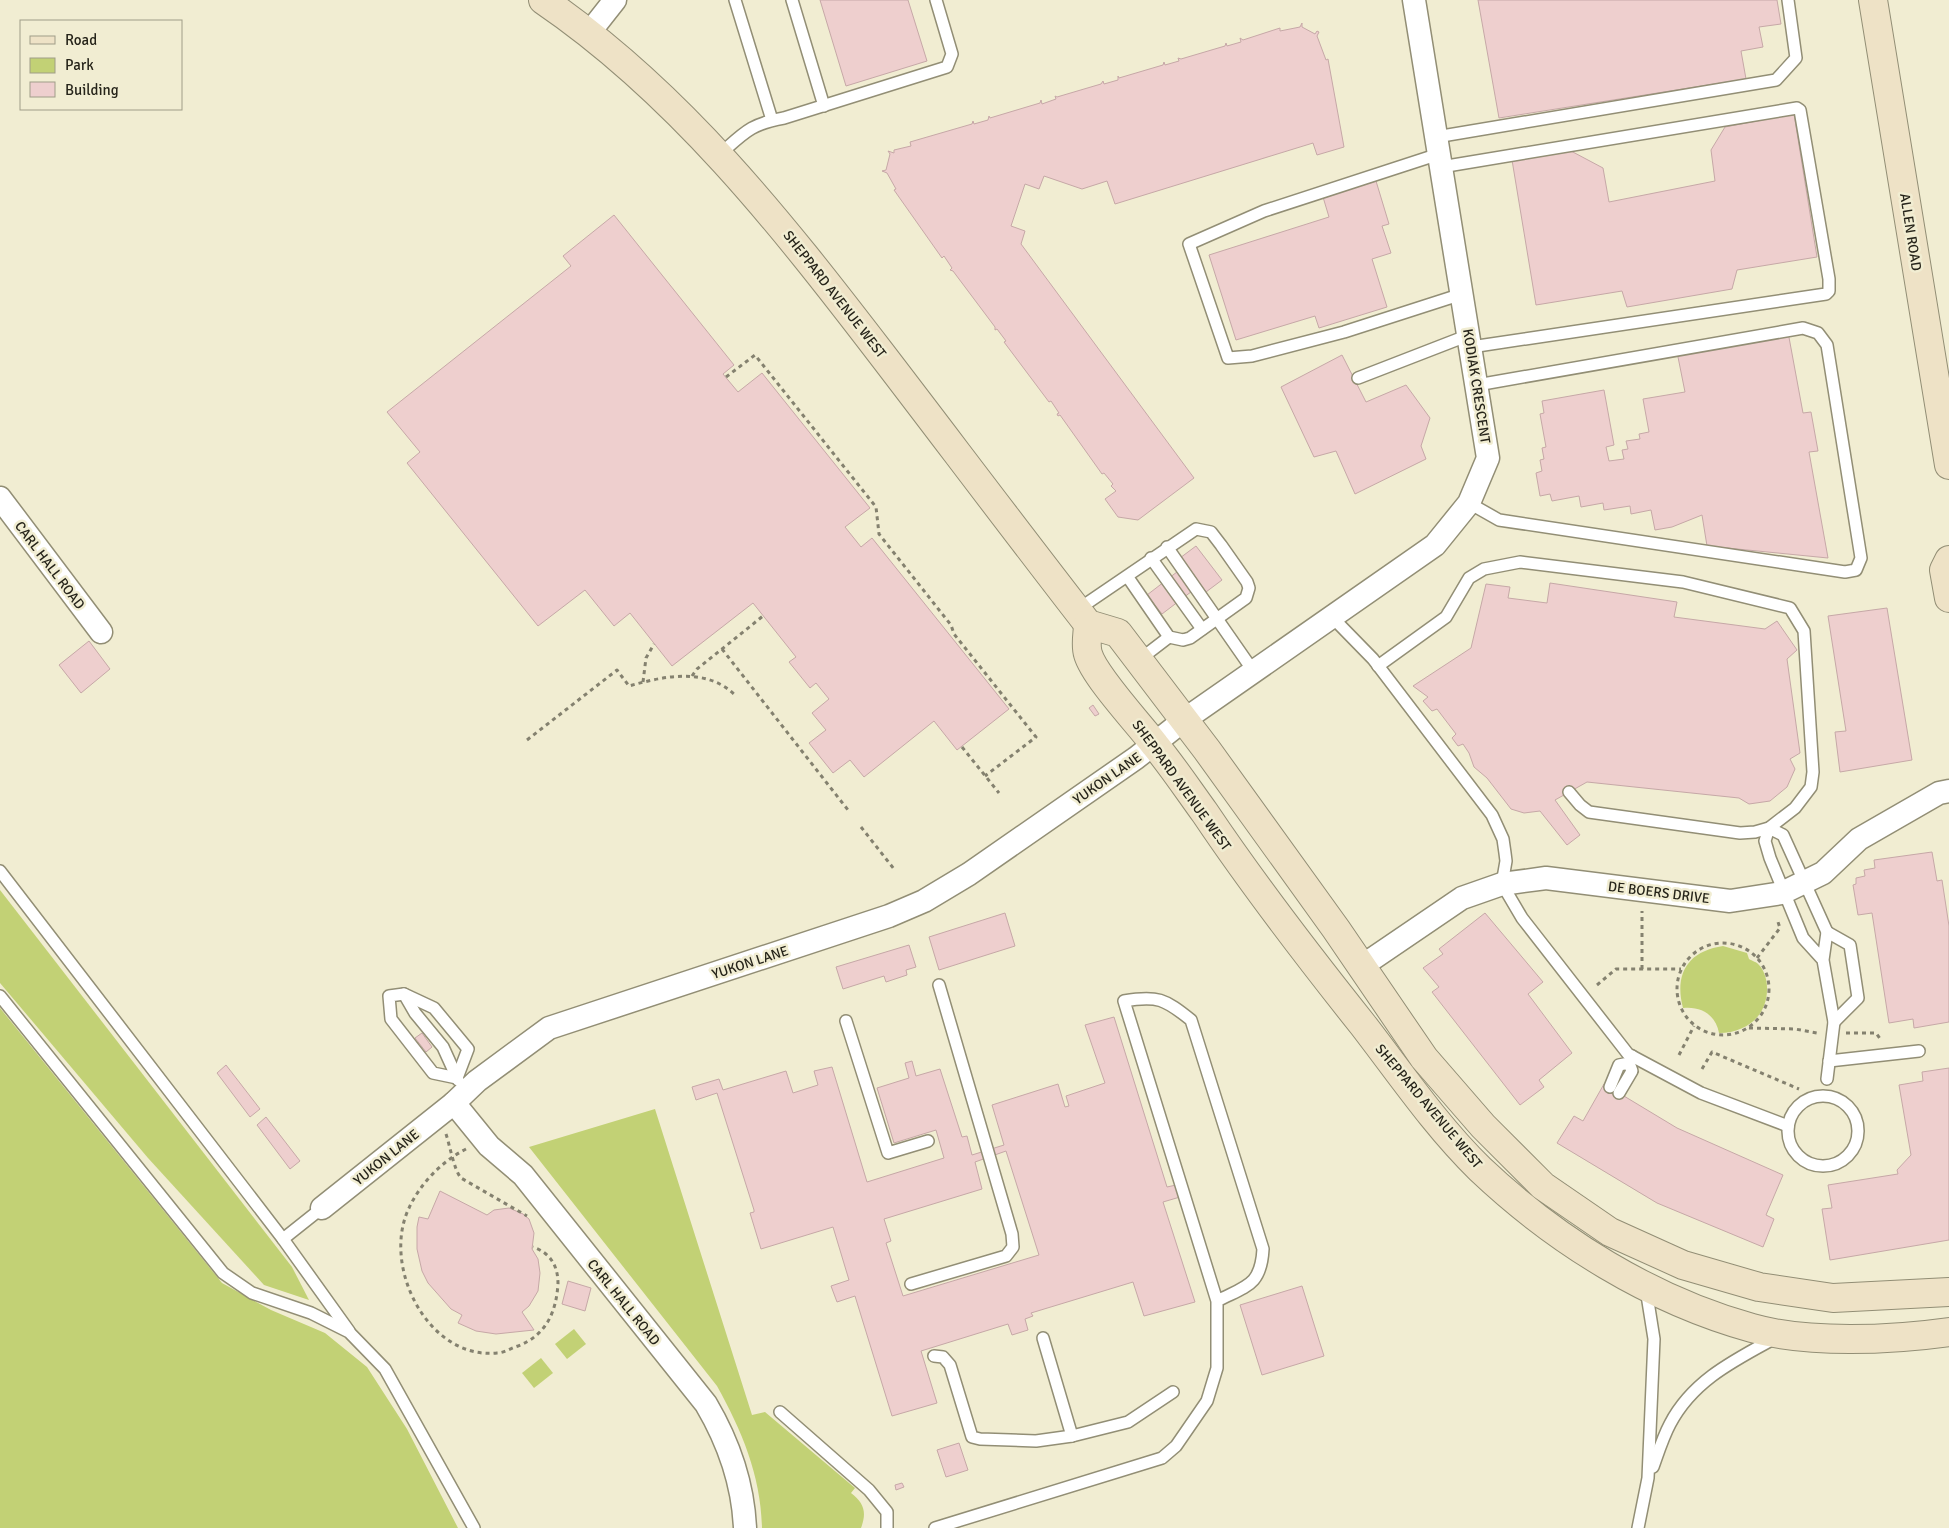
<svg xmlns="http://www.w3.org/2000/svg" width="1949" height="1528" font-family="Signika,sans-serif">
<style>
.green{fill:#c2d175}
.building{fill:#eecfce;stroke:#c6a8a7;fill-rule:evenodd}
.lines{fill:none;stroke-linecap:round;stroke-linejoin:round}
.lane-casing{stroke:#928e75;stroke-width:14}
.street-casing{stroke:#928e75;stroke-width:25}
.secondary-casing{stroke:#928e75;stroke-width:30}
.path{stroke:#84816f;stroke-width:3;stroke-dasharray:4 4;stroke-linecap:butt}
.lane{stroke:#fff;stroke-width:11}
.street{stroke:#fff;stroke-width:22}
.secondary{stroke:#eee2c6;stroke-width:28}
.labels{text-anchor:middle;stroke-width:5;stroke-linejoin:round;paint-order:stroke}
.street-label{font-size:14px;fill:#26241a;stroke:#f1edd2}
</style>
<rect width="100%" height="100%" fill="#f1edd2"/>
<g class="green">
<path d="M0,890L292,1267L309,1300L264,1285L148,1158L0,983Z"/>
<path d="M1723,946L1747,953L1749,959C1752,961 1757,962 1759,965C1764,970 1767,980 1767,987C1768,1016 1746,1033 1719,1033C1716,1015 1701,1006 1683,1008C1674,974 1688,951 1723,946Z"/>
<path d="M0,1008L222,1283L271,1310L325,1333L367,1367L407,1429L458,1528H0Z"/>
<path d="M655,1109L752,1415L765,1412L855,1488L851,1493C864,1503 867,1512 861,1528H762C761,1476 742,1431 717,1386L529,1147Z"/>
<path d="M574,1329L586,1344L567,1359L555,1344Z"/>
<path d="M541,1358L553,1373L534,1388L522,1373Z"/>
</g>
<g class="building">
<path d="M820,0H908L927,61L846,86Z"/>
<path d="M1478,0H1777L1781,24L1759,27L1763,47L1741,51L1746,79L1499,118Z"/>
<path d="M1302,23V27L1315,34L1317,31L1319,32L1317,36L1326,60L1328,59L1344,147L1317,155L1313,143L1115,204L1107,181L1082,189L1044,176L1039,189L1025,184L1011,226L1025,231L1021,244L1194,478L1138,520L1118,517L1105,499L1116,491L1111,486L1113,484L1104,473L1102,474L1060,415L1058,416L1057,414L1059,413L1051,401L1049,402L1004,342L1006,341L997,329L995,330V327L953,271L950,270L952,268L944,256L942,258L894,190L896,189L887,173L882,171L886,170L890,154L888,151L894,153V150L911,146L910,142L972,124L973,121L974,124L988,120L989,116L990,118L1040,103L1041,100L1042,104L1056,99L1055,96L1057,97L1101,84L1103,81L1104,84L1118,80V76L1119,78L1163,65L1164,62L1165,65L1179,61L1178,58L1181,59L1225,46L1226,43L1227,46L1241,42L1240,38L1243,40L1280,28V31L1300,27Z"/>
<path d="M1794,114L1817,257L1737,270L1732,289L1627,307L1622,291L1536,305L1512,160L1571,151L1603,168L1609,202L1715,181L1711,150L1725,127Z"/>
<path d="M1376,181L1389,224L1382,226L1391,253L1372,259L1387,307L1319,328L1315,316L1236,340L1209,255L1329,217L1323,197Z"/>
<path d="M614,215L734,365L723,374L738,392L762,373L870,508L845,527L861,547L872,538L1009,709L957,750L934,721L864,777L850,760L833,773L809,743L826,730L812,713L829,699L816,683L810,688L789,662L796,657L753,603L672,666L630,613L614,626L585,590L538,626L407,463L420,452L387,412L571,266L563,256Z"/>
<path d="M1788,332L1803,413L1811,412L1818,451L1809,452L1828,558L1707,546L1702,515L1672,527L1655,530L1651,510L1631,514L1630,506L1604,510L1603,503L1581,507L1579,496L1552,501L1550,494L1540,496L1536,473L1542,471L1540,460L1544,459L1542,448L1546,447L1540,414L1544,413L1542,401L1604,390L1614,445L1606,447L1609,461L1624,459L1622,450L1628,449L1626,441L1640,439L1639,434L1649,432L1643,399L1685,392L1677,352Z"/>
<path d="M1342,355L1366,402L1406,385L1430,418L1421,446L1426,459L1355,494L1336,451L1314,457L1281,387Z"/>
<path d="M1196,546L1222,580L1206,592L1180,558Z"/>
<path d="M1186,565L1200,585L1162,614L1147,595Z"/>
<path d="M1550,583L1677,602L1674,617L1765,629L1777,621L1797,650L1787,659L1800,753L1790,759L1795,769L1787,787L1770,801L1749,804L1739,798L1587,782L1555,800L1580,835L1567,845L1540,811L1524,813L1511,809L1487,778L1474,767L1469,753L1463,744L1458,746L1452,738L1456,734L1437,709L1432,711L1423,701L1428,697L1413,686L1471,648L1486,584L1510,587L1508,598L1547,603Z"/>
<path d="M1887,608L1912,760L1840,772L1835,732L1846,731L1828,616Z"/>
<path d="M89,641L110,669L81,693L59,665Z"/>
<path d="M1093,705L1099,714L1095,716L1089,708Z"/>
<path d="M1932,852L1937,881L1942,880L1949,926V1022L1914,1028L1913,1019L1889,1023L1872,913L1858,915L1853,885L1856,884V878L1865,876L1864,870L1875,868L1874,860Z"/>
<path d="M1005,913L1015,946L939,970L929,937Z"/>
<path d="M1485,913L1543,982L1528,994L1572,1053L1539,1080L1544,1087L1520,1105L1432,992L1439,987L1423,968L1443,954L1439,949Z"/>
<path d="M909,945L916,967L906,970L907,975L886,982L884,976L843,989L836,967Z"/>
<path d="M1114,1017L1167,1187L1176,1185L1180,1197L1163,1202L1195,1302L1144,1316L1133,1282L1031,1313L1033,1316L1025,1319L1028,1330L1012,1335L1008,1324L921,1351L937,1403L892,1416L855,1296L837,1302L831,1286L849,1280L833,1227L761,1249L750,1213L754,1212V1210L717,1093L696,1100L692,1087L719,1079L723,1090L786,1071L793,1093L818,1085L814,1071L832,1067L867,1182L944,1158L936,1130L894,1143L877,1088L909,1078L905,1063L912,1061L916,1076L940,1069L962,1137L967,1136L972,1155L1004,1145L992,1105L1058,1084L1065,1107L1069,1106L1066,1096L1105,1083L1085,1025ZM1006,1151L1039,1255L903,1296L886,1243L891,1241L884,1219L982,1189L975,1162Z"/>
<path d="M422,1033L432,1047L426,1052L415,1038Z"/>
<path d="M226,1065L260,1109L250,1117L217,1073Z"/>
<path d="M1949,1068V1240L1830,1260L1822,1209L1832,1208L1828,1185L1898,1174L1897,1170L1911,1155L1899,1085L1923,1081L1922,1072Z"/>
<path d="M1604,1084L1677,1128L1783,1175L1766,1215L1774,1219L1763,1247L1657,1203L1557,1143L1574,1116L1583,1121Z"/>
<path d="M266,1117L300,1161L290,1169L257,1125Z"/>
<path d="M440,1191L487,1215L494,1210L509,1208L523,1214L529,1219L534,1233L532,1249L538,1259L540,1273L538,1291L529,1306L522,1312L534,1330L496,1334L476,1331L458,1323L462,1315L451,1309L428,1283L422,1271L417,1249V1227L419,1217L428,1219Z"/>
<path d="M568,1281L591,1288L585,1311L562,1304Z"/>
<path d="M1302,1286L1324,1356L1262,1375L1240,1305Z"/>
<path d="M959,1443L968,1470L946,1477L937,1450Z"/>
<path d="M902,1483L904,1487L896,1490L895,1485Z"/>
</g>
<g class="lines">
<g class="lane-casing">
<g id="lane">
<path d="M735,0L772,120"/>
<path d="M792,0L824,106"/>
<path d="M1436,137L1776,80L1796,58L1788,0"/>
<path d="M1439,154L1264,211L1189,244L1228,358L1252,356L1344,332L1462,294"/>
<path d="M719,155C744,133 750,124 784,118L947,67L952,54L936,0"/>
<path d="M1441,167L1797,108L1800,110L1829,279V291L1826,294L1471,347"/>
<path d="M1358,378L1469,335"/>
<path d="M1469,503L1499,520L1845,572L1856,570L1861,558L1827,345L1818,333L1803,328L1477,385"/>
<path d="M1167,547L1254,672"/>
<path d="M1151,558L1202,629"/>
<path d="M1077,610L1196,529L1211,532L1221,545L1247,582L1249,588L1246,598L1190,638L1183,640L1169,637L1127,576"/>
<path d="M1332,617L1373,659L1492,815L1503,839L1505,853L1506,861L1502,884L1522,918L1628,1054L1701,1093L1788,1126"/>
<path d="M1139,660L1169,637"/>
<path d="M1378,666L1446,617L1469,578L1484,569L1520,562L1683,582L1790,608L1804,631L1813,772L1811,787L1795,808L1769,828L1755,832L1740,833L1589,812L1580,805L1569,792"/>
<path d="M0,871L283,1239"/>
<path d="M1827,932L1850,945L1858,998L1834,1022"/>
<path d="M1823,960L1803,938L1770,858L1765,841L1769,828L1783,835L1827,932L1823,960L1834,1022L1827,1079"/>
<path d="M404,994L434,1008L468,1049L457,1078L433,1073L391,1019L389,996Z"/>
<path d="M404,994L415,1013L443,1047L458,1080"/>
<path d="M0,996L223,1273L252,1293L311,1313L349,1332L385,1369L474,1528"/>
<path d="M846,1021L888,1153L928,1141"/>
<path d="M1829,1061L1919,1051"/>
<path d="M1610,1087L1619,1065L1629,1063L1632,1056"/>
<path d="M1619,1093L1632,1071L1629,1063"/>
<circle cx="1823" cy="1131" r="35"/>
<path d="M322,1208L283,1239L349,1331"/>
<path d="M911,1284L1006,1256L1013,1247L1012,1234L939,985"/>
<path d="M1043,1338L1072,1436"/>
<path d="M934,1356L943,1357L950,1365L972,1437L980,1439L1036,1441L1072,1436L1128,1422L1173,1392"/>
<path d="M780,1412L869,1490L887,1512V1528"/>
<path d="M1653,1467C1658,1453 1663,1437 1670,1424C1693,1380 1735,1360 1777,1337"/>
<path d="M935,1528L1162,1458L1176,1446L1207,1401L1217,1368V1301L1124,1001C1157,995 1165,999 1191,1020L1263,1249C1261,1286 1246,1286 1217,1301"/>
<path d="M1638,1528L1648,1478L1654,1339L1646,1289"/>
</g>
</g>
<g class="street-casing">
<g id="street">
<path d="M589,33L615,0"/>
<path d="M0,498L101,632"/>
<path d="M1362,966L1462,898L1502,884L1546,878L1730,901L1782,893L1823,873L1859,839L1939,793L1949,791"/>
<path d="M454,1103L489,1146L523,1175L706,1404C729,1443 743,1483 745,1528"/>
<path d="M322,1208L454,1103L477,1081L549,1028L889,916L924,901L969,874L1136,758L1184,720L1435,545L1469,503L1488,458L1414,0"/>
</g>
</g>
<g class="secondary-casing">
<g id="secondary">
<path d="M543,0C678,92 781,223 880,352C949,442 1018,534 1088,624L1118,633L1207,750L1336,929L1424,1058L1483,1126L1543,1186L1610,1232L1683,1265L1759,1287L1833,1298L1949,1292"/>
<path d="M1873,0L1949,465"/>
<path d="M1949,560L1944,570L1949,598"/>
<path d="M1088,624C1088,633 1085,645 1088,654C1094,676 1140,725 1155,745C1173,767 1189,791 1205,813C1254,886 1308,956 1363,1025C1400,1073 1436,1126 1480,1169C1556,1241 1651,1300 1752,1328C1808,1344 1892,1340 1949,1332"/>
</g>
</g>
<g class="path">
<path d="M726,377L755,355L876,507L879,534L951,625L954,634L1036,737L985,776"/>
<path d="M722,649L848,810"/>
<path d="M692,676L697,669L763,616"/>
<path d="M643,682L646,658L654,644"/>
<path d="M527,740L617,670L629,686C664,676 706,667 735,695"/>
<path d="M962,747L999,793"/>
<path d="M861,827L894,869"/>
<circle cx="1723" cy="989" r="46"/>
<path d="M1757,958L1780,928L1778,922"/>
<path d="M1642,969V911"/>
<path d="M1597,985L1616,969H1681"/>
<path d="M1749,1028L1795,1029L1817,1033"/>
<path d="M1846,1033H1876L1881,1040"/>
<path d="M1679,1055L1694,1026"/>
<path d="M1702,1069L1712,1052L1799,1089"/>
<path d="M446,1134C450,1146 454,1170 461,1178L527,1216"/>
<path d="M466,1149C442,1161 420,1184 409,1208C381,1266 428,1360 497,1353C504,1353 511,1348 518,1346C546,1335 556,1313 558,1284C558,1265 550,1253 533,1247"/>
</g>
<use href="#lane" class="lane"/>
<use href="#street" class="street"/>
<use href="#secondary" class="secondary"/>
</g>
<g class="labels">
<g class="street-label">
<text transform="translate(1911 232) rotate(81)" y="5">ALLEN ROAD</text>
<text transform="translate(835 294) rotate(52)" y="5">SHEPPARD AVENUE WEST</text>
<text transform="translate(1477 386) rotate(81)" y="5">KODIAK CRESCENT</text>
<text transform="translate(50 565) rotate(53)" y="5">CARL HALL ROAD</text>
<text transform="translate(1107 778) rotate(-35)" y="5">YUKON LANE</text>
<text transform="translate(1182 785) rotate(54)" y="5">SHEPPARD AVENUE WEST</text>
<text transform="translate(1659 892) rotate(7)" y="5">DE BOERS DRIVE</text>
<text transform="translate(750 962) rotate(-18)" y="5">YUKON LANE</text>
<text transform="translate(1429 1106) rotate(50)" y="5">SHEPPARD AVENUE WEST</text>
<text transform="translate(386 1157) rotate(-39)" y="5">YUKON LANE</text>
<text transform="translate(624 1302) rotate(51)" y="5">CARL HALL ROAD</text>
</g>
</g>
<rect x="20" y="20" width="162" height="90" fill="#f1edd2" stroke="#a09d88"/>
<rect x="30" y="36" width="25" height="8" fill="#eee2c6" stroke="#a09d88"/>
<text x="65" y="45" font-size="15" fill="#26241a">Road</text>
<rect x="30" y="58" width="25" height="15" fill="#c2d175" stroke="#a09d88"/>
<text x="65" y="70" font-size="15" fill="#26241a">Park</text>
<rect x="30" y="82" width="25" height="15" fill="#eecfce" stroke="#a09d88"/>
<text x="65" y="95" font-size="15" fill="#26241a">Building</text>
</svg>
